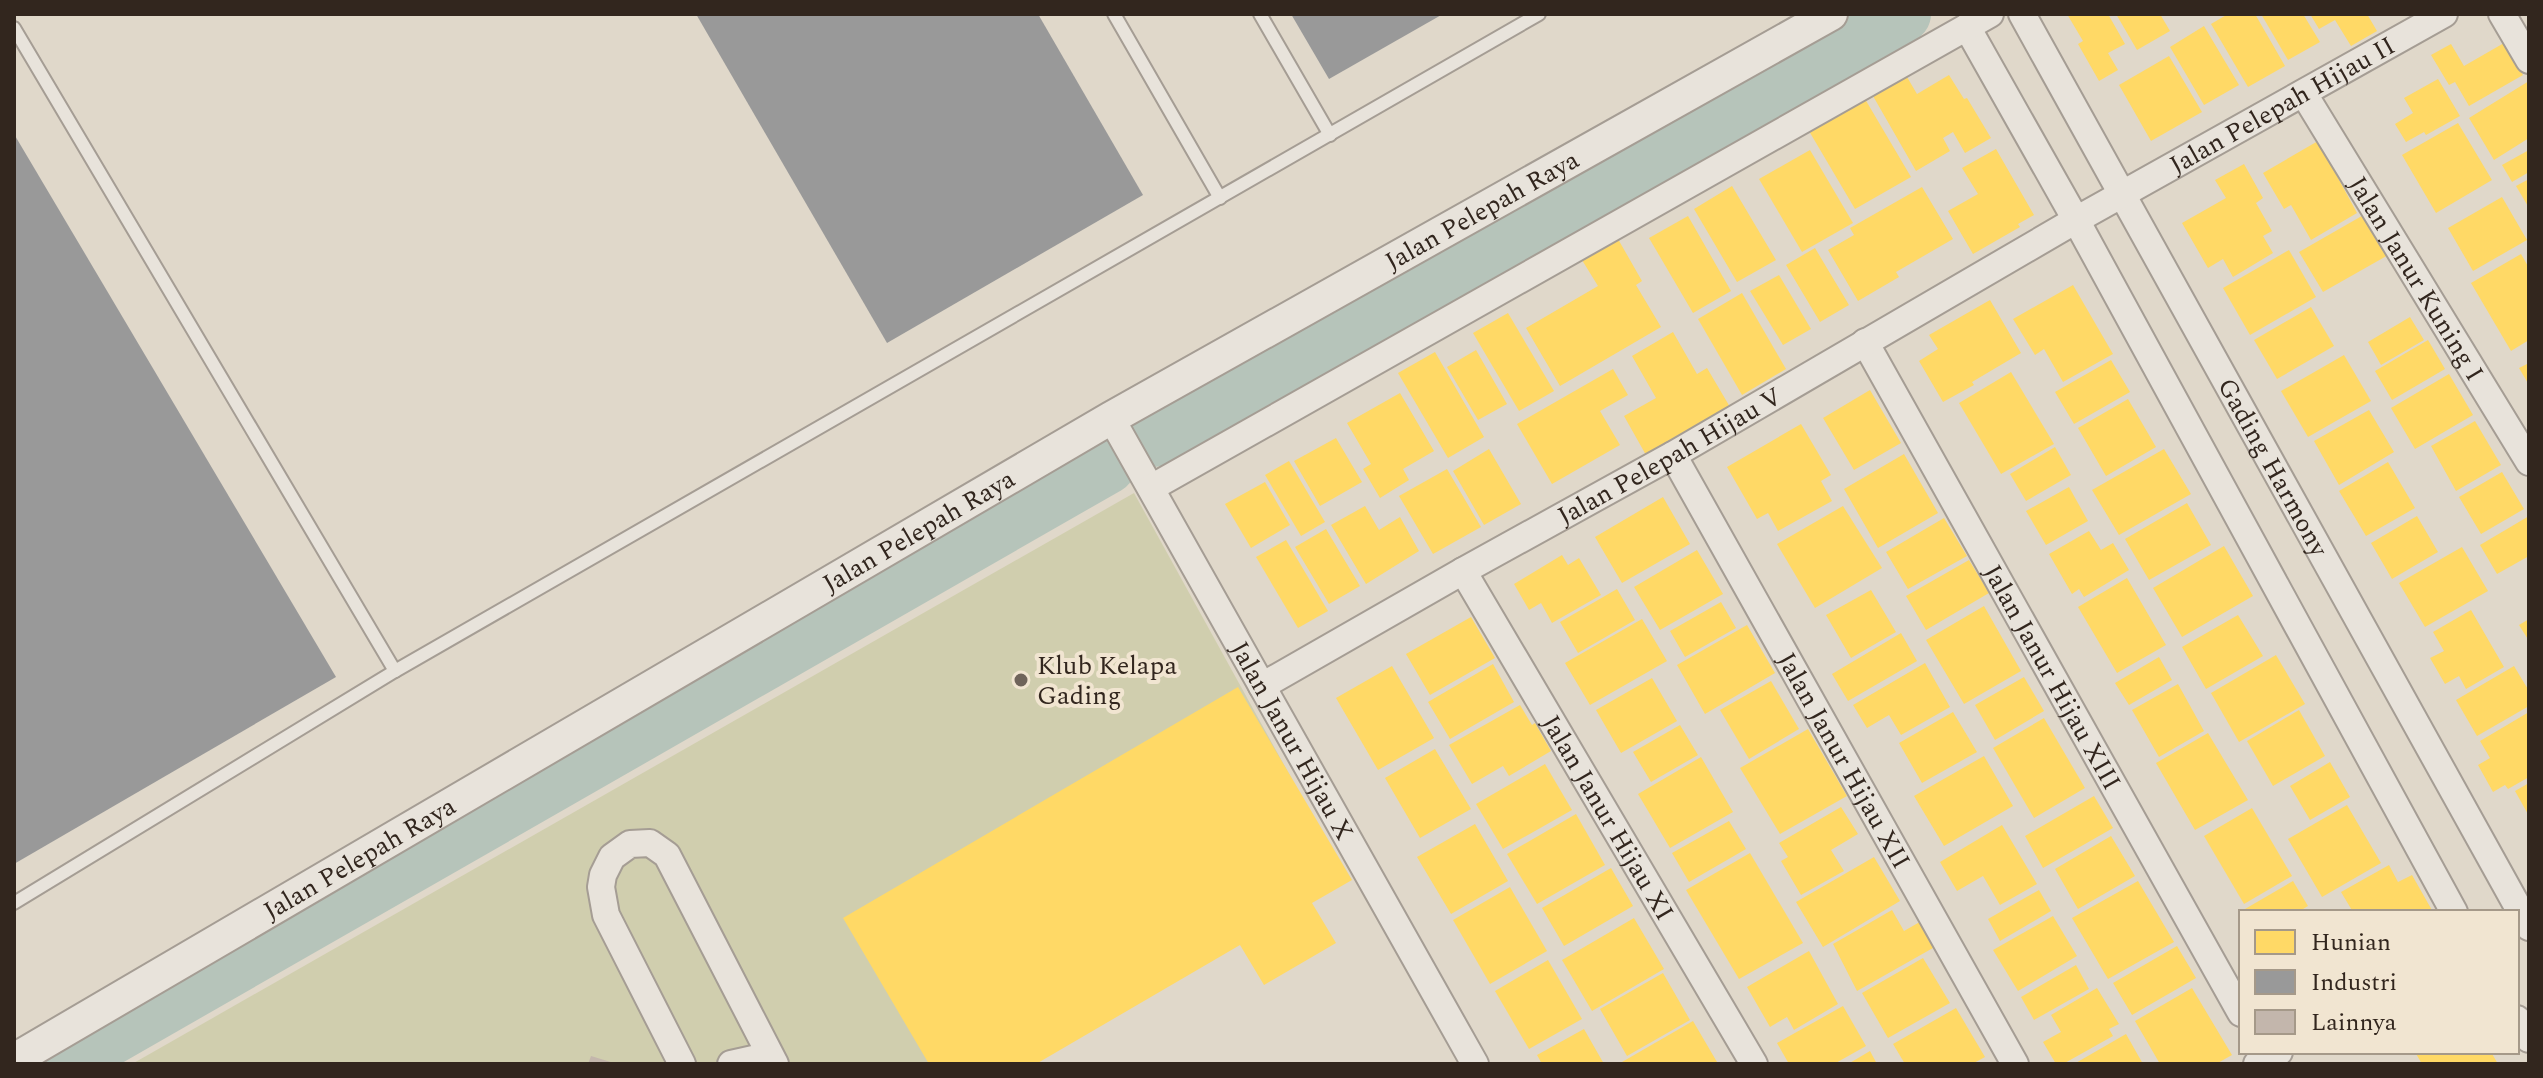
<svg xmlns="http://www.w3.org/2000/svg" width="2543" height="1078" font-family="Spectral,serif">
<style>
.green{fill:#d0ceae}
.homes{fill:#ffd966}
.industry{fill:#999}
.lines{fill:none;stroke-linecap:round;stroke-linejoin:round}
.river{stroke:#b6c4ba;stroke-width:58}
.building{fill:#c3b6ac}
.service-casing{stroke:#a59d94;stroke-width:16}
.minor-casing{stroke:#a59d94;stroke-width:30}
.tertiary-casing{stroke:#a59d94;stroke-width:36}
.service{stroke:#e8e3db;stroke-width:12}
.minor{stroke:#e8e3db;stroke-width:26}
.tertiary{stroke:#e8e3db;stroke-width:32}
.poi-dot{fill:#6f645a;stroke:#f1e5d1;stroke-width:3}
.labels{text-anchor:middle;stroke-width:8;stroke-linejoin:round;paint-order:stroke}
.street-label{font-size:26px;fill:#32261e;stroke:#f1e5d1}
.poi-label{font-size:26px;fill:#32261e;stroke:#f1e5d1;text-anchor:start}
</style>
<rect width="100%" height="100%" fill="#e0d8ca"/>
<path class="green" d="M1134,493L1341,868L1011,1064H132Z"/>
<g class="homes">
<path d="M2067,14H2108L2125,44L2108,53L2118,70L2099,81L2078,44L2083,41Z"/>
<path d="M2116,14H2160L2170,31L2137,50Z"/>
<path d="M2228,14H2255L2285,66L2248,87L2211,24Z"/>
<path d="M2261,14H2303L2320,42L2288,60Z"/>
<path d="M2310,14H2367L2377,31L2351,46L2335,20L2319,29Z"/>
<path d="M2204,26L2239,85L2204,105L2170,47Z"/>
<path d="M2504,43L2523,75L2469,106L2455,82L2449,85L2431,55L2451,44L2464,66Z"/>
<path d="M2169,56L2202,112L2151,141L2119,85Z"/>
<path d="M1949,75L1964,99L1967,98L1991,138L1965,153L1953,132L1943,138L1950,151L1916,171L1873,96L1907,77L1917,94Z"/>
<path d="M2438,79L2460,116L2426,135L2424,132L2406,142L2395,124L2413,113L2404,98Z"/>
<path d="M2529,81V138L2494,160L2469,118Z"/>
<path d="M1865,99L1911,177L1855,209L1809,131Z"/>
<path d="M2458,123L2492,180L2436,213L2402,155Z"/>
<path d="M2318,141L2357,213L2311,240L2291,205L2284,209L2263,173Z"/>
<path d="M1996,149L2034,215L2018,224L2020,227L1973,254L1948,211L1978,194L1962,168Z"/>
<path d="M1810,150L1853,223L1802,252L1759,179Z"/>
<path d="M2529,150V172L2512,182L2502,165Z"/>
<path d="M2244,164L2263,198L2256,203L2272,231L2263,236L2273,253L2233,277L2223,259L2208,268L2182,223L2226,198L2215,180Z"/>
<path d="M2529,179V208L2516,186Z"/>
<path d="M1732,186L1776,260L1737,282L1694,209Z"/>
<path d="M1922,187L1953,239L1896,272L1899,277L1858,301L1828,250L1854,235L1850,228Z"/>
<path d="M2502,197L2527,240L2473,271L2448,228Z"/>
<path d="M2367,213L2390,254L2323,292L2299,252Z"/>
<path d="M1688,216L1731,291L1693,313L1649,238Z"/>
<path d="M1618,239L1642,281L1636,285L1661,327L1560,386L1526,328L1598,286L1582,260Z"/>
<path d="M1815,248L1849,305L1820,322L1786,265Z"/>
<path d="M2289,250L2316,297L2250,335L2223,288Z"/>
<path d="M2521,254L2529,268V340L2511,351L2471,283Z"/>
<path d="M1779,275L1811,329L1783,345L1750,291Z"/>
<path d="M2073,285L2113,354L2063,382L2044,349L2035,355L2013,319Z"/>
<path d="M1742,293L1786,369L1742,395L1698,319Z"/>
<path d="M1990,300L2021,353L1972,382L1974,385L1943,402L1919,361L1938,349L1929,335Z"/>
<path d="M2311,307L2334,346L2277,379L2254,340Z"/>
<path d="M1508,313L1554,391L1519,411L1473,333Z"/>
<path d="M2410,317L2424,340L2381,365L2368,342Z"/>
<path d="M1673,332L1697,374L1707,368L1730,407L1646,455L1624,416L1656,398L1632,356Z"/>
<path d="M2428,340L2445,369L2392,400L2375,371Z"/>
<path d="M1476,350L1507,404L1478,420L1447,367Z"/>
<path d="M1435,352L1484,437L1448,458L1398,373Z"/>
<path d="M2344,355L2371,401L2308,437L2281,391Z"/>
<path d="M2111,360L2130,392L2074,424L2055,392Z"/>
<path d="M2529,363V385L2519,368Z"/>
<path d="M1613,369L1628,395L1600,411L1620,445L1552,484L1517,424Z"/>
<path d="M2011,372L2054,444L2001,474L1959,403Z"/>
<path d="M2449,374L2473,415L2415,449L2391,408Z"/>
<path d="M1870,390L1901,443L1854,470L1823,418Z"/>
<path d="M1400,393L1434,451L1403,469L1409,480L1380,498L1363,469L1371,464L1347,423Z"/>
<path d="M2128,399L2156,447L2106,476L2078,428Z"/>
<path d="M2369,410L2394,452L2339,485L2314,441Z"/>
<path d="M2475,421L2501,465L2456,491L2431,446Z"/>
<path d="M1801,424L1831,475L1821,481L1832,501L1778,531L1768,513L1757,519L1727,467Z"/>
<path d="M1336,438L1362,482L1320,506L1294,461Z"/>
<path d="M2055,447L2071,475L2026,501L2010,474Z"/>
<path d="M1489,449L1521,504L1484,525L1453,471Z"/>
<path d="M2164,449L2191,494L2119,535L2092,490Z"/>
<path d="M1904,454L1938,513L1878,548L1844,489Z"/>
<path d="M1289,461L1325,522L1301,536L1265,475Z"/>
<path d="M2388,462L2415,508L2366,536L2339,491Z"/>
<path d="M1447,469L1481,527L1433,554L1399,496Z"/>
<path d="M2502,472L2524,509L2481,534L2459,497Z"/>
<path d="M1265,482L1290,525L1251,548L1225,504Z"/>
<path d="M2069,487L2088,521L2046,545L2026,511Z"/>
<path d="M1663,497L1690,544L1622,583L1595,537Z"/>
<path d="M2187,503L2211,545L2149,580L2125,539Z"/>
<path d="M1365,506L1379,530L1400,517L1419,551L1366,584L1331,525Z"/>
<path d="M1843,506L1882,568L1815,608L1777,544Z"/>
<path d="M2417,516L2438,552L2392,579L2371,543Z"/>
<path d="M2529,516V556L2497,574L2480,545Z"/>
<path d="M1944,518L1967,556L1908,589L1886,552Z"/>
<path d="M1326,529L1360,586L1329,604L1295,547Z"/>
<path d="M2089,531L2101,550L2113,543L2129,570L2084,597L2079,589L2072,594L2049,554Z"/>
<path d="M1286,540L1328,611L1298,628L1256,557Z"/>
<path d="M2224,546L2253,596L2182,637L2153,588Z"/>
<path d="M2462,547L2488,591L2425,627L2399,583Z"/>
<path d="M1697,550L1723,594L1660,630L1634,587Z"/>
<path d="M1562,555L1568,565L1579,558L1601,595L1552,623L1541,603L1529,610L1514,584Z"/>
<path d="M1969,560L1989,593L1926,630L1906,596Z"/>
<path d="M2127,578L2166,645L2117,673L2078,607Z"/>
<path d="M1617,589L1635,620L1578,653L1560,622Z"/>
<path d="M1871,590L1896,632L1851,658L1826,615Z"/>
<path d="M1721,602L1736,628L1685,657L1670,631Z"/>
<path d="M1984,606L2021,671L1964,704L1926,640Z"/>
<path d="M2471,610L2504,667L2466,689L2459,676L2445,684L2430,658L2444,651L2433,632Z"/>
<path d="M2238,615L2263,656L2206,689L2182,647Z"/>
<path d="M1471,617L1495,658L1430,695L1406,654Z"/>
<path d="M1642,619L1667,661L1590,705L1565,663Z"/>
<path d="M2529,619V641L2519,625Z"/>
<path d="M1747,625L1775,673L1705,714L1677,665Z"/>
<path d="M1901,633L1917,661L1848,701L1832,674Z"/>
<path d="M2276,655L2305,704L2239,742L2211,693Z"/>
<path d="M2159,657L2172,680L2129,705L2115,683Z"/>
<path d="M1925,663L1950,707L1901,735L1889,715L1867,728L1853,705Z"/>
<path d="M1493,664L1514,702L1450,739L1428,702Z"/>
<path d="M1392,666L1434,738L1378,770L1336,698Z"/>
<path d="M2514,666L2529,691V706L2477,736L2456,700Z"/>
<path d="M2024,677L2044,711L1995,740L1975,705Z"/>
<path d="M1652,678L1677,721L1621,753L1596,710Z"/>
<path d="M1771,681L1799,729L1749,759L1720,710Z"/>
<path d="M2178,684L2204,731L2159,757L2132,710Z"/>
<path d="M1238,687L1352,880L1312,903L1336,943L1264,985L1240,945L1036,1064H929L843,918Z"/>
<path d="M1520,705L1532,725L1535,723L1551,751L1509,776L1503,766L1472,784L1449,745Z"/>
<path d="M2299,710L2325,756L2273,786L2247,741Z"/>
<path d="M1953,712L1977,752L1922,783L1899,743Z"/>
<path d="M2529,712V777L2508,789L2505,785L2493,792L2478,765L2490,758L2480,741Z"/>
<path d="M2044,718L2085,788L2034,818L1993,748Z"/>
<path d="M1680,725L1698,755L1651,782L1633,752Z"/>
<path d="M1808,729L1847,796L1780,834L1740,768Z"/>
<path d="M2208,733L2248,800L2195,830L2156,763Z"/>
<path d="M1435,749L1471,809L1420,838L1385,778Z"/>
<path d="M1984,756L2013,806L1944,846L1914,796Z"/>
<path d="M1701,757L1733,812L1670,848L1638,794Z"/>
<path d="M2330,762L2350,797L2310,820L2290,786Z"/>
<path d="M1545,764L1572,810L1503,849L1476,804Z"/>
<path d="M2529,783V816L2515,791Z"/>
<path d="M2094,796L2113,828L2043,868L2025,836Z"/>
<path d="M2347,805L2381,863L2322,897L2288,839Z"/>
<path d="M1841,807L1858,834L1831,850L1844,871L1801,895L1781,861L1788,857L1779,843Z"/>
<path d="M2252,808L2292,876L2244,904L2204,836Z"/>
<path d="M1576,814L1605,865L1537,904L1507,854Z"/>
<path d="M1729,821L1746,849L1689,882L1672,853Z"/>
<path d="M1475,824L1508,881L1451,914L1417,857Z"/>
<path d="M2002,825L2037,884L2000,905L1983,876L1957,891L1940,862Z"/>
<path d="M2111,836L2135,876L2078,909L2055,869Z"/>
<path d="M1750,853L1803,943L1739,979L1686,890Z"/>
<path d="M1874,857L1900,901L1823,947L1796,902Z"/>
<path d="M2389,865L2398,882L2412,875L2433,912H2353L2341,892Z"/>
<path d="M1611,868L1633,906L1564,946L1542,908Z"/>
<path d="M2138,881L2174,942L2108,979L2072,918Z"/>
<path d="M2293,881L2308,906L2298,912H2247L2245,909Z"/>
<path d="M1510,887L1547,951L1490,984L1453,920Z"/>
<path d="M2039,890L2051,911L2000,941L1988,919Z"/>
<path d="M1892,910L1904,931L1925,919L1940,944L1857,991L1833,944Z"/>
<path d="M2053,916L2077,956L2018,991L1993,950Z"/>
<path d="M1634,918L1664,969L1592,1011L1562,960Z"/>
<path d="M2177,946L2196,978L2132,1015L2113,983Z"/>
<path d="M1809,951L1838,1004L1794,1030L1787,1017L1770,1027L1747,987Z"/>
<path d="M1923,958L1950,1003L1888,1038L1862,993Z"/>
<path d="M1548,960L1582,1019L1529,1049L1495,991Z"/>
<path d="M2076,965L2089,989L2034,1020L2021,997Z"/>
<path d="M1663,973L1690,1020L1627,1056L1600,1009Z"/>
<path d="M2097,988L2119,1024L2109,1029L2113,1036L2063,1064H2056L2043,1042L2061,1032L2051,1015Z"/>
<path d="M2192,988L2232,1055L2216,1064H2160L2135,1021Z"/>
<path d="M1843,1006L1866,1046L1834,1064H1789L1777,1043Z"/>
<path d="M1956,1008L1985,1057L1972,1064H1905L1893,1044Z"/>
<path d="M1693,1021L1717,1062L1624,1064L1622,1062Z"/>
<path d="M1584,1029L1604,1064H1542L1537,1055Z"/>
<path d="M2126,1034L2143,1064H2074Z"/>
<path d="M1870,1051L1877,1064H1848Z"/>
<path d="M2415,1052H2491L2498,1064H2422Z"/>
</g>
<g class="industry">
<path d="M696,14H1038L1143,195L887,343Z"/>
<path d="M1291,14H1443L1329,79Z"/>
<path d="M14,134L336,677L14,864Z"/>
</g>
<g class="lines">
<g class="river">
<path d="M1153,438L1902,14"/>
<path d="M62,1064L1107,465"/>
</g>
</g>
<path class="building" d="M591,1056L614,1063V1064H588Z"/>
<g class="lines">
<g class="service-casing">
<g id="service">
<path d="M1114,14L1220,198"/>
<path d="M1260,14L1330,135"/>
<path d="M14,28L395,671"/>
<path d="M14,903L395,671L1539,14"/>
</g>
</g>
<g class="minor-casing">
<g id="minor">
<path id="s1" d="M2022,14L2529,927"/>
<path d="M2502,14L2529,60"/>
<path d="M1967,27L2076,220L2454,912"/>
<path id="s2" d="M2304,94L2529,462"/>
<path id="s3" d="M1865,342L2241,1013"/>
<path id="s4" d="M1111,418L1475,1064"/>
<path id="s5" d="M1673,455L2015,1064"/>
<path d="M1151,488L1990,14"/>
<path id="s6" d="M1463,571L1754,1064"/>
<path id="s7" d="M1262,686L1463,571L1673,455L2076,220L2444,14"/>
<path d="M2517,1019L2529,1039"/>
<path d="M682,1064L606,915L601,887L603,875L612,857L630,844L650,843L667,855L775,1064"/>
<path d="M731,1064L758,1058L774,1064"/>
<path d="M2257,1064L2279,1052"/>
</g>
</g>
<g class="tertiary-casing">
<g id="tertiary">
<path id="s8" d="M14,1060L1111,418L1831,14"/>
</g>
</g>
<use href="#service" class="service"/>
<use href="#minor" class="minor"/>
<use href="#tertiary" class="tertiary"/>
</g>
<circle class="poi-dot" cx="1021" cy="680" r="8"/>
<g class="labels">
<g class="street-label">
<text dy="9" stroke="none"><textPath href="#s7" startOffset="1174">Jalan Pelepah Hijau II</textPath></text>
<text dy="9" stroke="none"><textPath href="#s8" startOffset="1696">Jalan Pelepah Raya</textPath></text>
<text dy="9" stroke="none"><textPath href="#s2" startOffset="216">Jalan Janur Kuning I</textPath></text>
<text dy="9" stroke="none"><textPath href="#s7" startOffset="468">Jalan Pelepah Hijau V</textPath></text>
<text dy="9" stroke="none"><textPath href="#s1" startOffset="518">Gading Harmony</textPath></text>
<text dy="9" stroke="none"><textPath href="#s8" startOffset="1048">Jalan Pelepah Raya</textPath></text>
<text dy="9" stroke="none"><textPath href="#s3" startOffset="384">Jalan Janur Hijau XIII</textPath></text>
<text dy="9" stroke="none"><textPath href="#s4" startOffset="370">Jalan Janur Hijau X</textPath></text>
<text dy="9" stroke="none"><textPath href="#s5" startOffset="350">Jalan Janur Hijau XII</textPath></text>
<text dy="9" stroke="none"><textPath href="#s6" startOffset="286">Jalan Janur Hijau XI</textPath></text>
<text dy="9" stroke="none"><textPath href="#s8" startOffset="400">Jalan Pelepah Raya</textPath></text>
</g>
<g class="poi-label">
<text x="1037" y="674">Klub Kelapa<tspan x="1037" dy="30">Gading</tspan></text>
</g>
</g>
<rect width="2543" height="1078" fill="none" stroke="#32261e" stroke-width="32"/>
<rect x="2239" y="910" width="280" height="144" fill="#f1e5d1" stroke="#a59989" stroke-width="2"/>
<rect x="2255" y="930" width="40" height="24" fill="#ffd966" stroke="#a59989" stroke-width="2"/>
<text x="2311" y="950" font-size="24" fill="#32261e">Hunian</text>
<rect x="2255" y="970" width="40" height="24" fill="#999999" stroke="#a59989" stroke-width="2"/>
<text x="2311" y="990" font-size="24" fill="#32261e">Industri</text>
<rect x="2255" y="1010" width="40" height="24" fill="#c3b6ac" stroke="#a59989" stroke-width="2"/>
<text x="2311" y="1030" font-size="24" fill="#32261e">Lainnya</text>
</svg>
